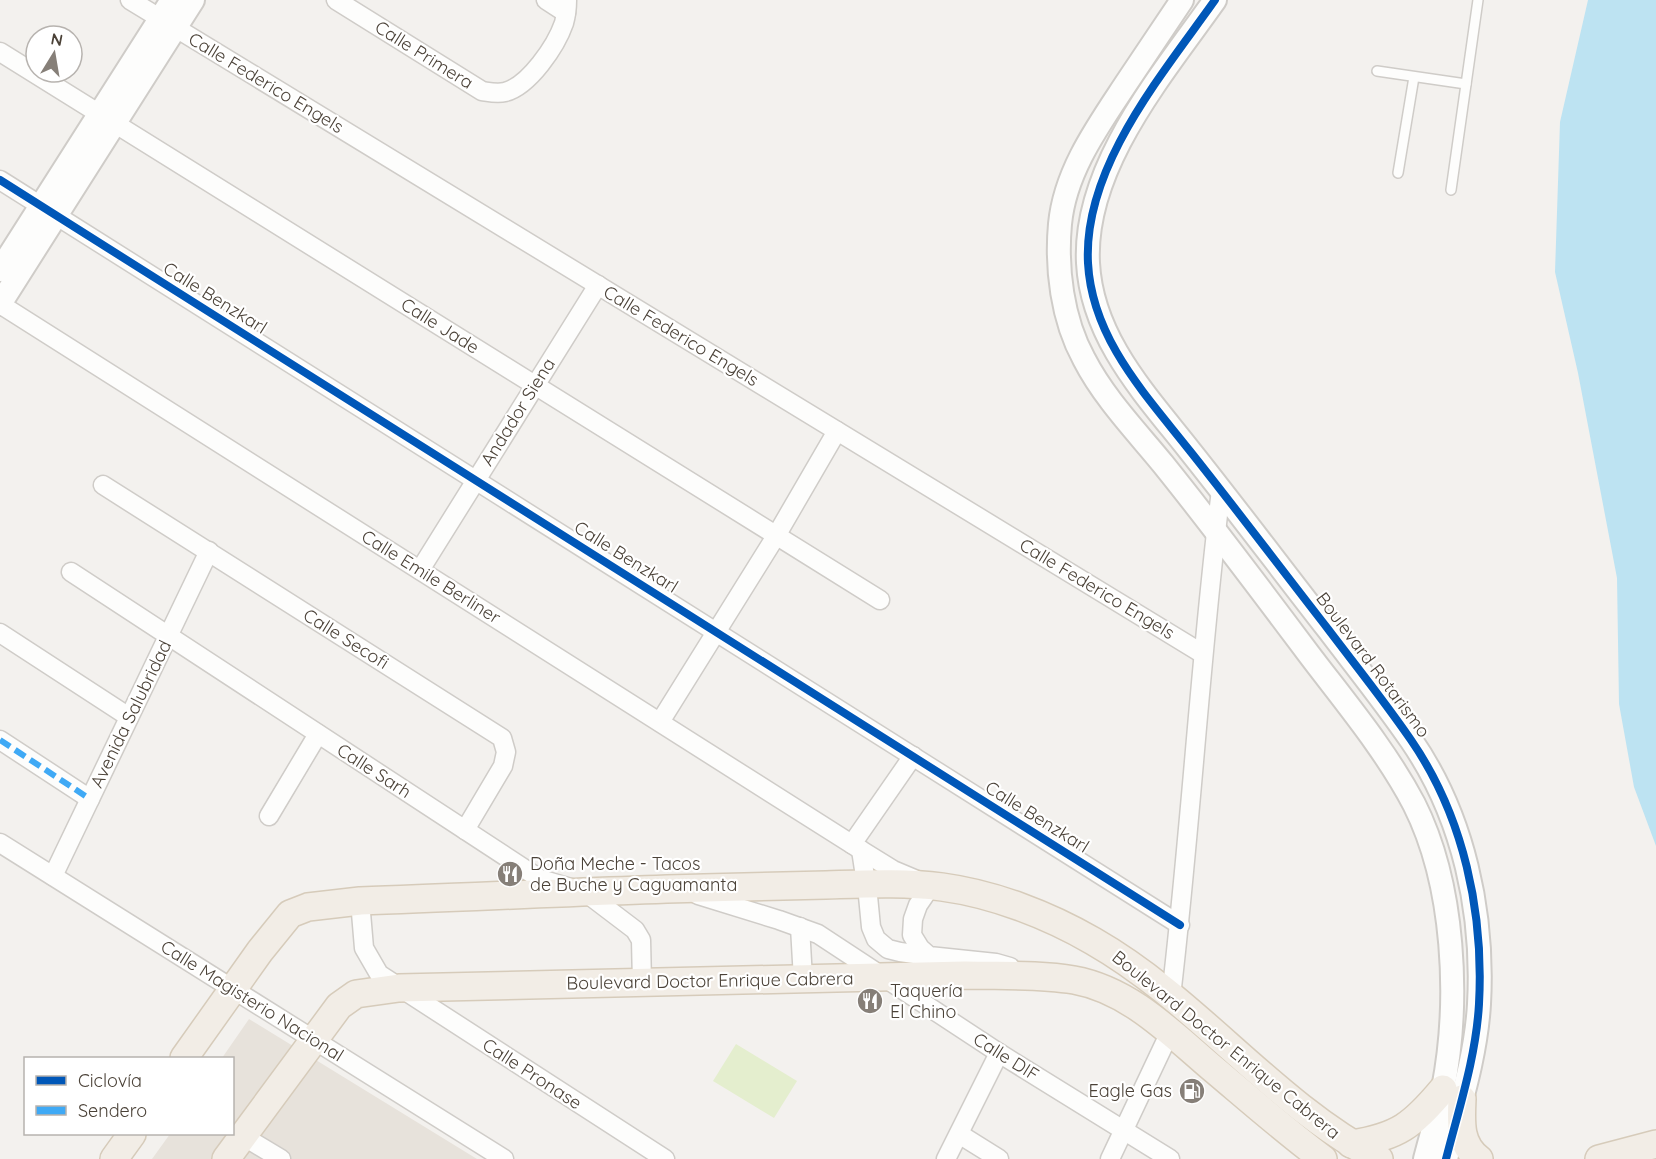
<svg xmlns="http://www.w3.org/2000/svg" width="1656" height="1159" font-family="Quicksand,sans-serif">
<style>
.residential{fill:#e7e2db}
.grass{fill:#e4eece}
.water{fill:#bde3f2}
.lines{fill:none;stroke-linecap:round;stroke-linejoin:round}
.service-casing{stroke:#cfccc8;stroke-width:12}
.minor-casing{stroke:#cfccc8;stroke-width:21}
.tertiary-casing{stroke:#cfccc8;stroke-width:26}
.primary-casing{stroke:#d6cbba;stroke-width:30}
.service{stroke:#fdfdfc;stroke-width:9}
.minor{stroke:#fdfdfc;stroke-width:18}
.tertiary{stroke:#fdfdfc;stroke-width:22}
.primary{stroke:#f2ede6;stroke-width:27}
.quiet{stroke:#3fa9f5;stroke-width:6;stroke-dasharray:12 6;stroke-linecap:butt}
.cycleway-casing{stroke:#fff;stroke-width:11}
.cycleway{stroke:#0057b8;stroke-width:8}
.labels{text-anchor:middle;stroke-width:4.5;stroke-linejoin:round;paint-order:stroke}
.street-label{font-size:18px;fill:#4b4238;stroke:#fff}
.poi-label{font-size:18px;fill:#4b4238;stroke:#fff;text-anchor:start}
</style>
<rect width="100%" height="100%" fill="#f3f1ee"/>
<path class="residential" d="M249,1019L477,1159H152L170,1134H232V1058H222Z"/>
<path class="grass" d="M736,1044L797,1081L774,1118L713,1081Z"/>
<path class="water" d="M1588,0H1656V846L1634,787L1619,704L1617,578L1578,373L1555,272L1560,122Z"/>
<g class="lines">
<g class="service-casing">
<g id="service">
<path d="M1377,71L1466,84"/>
<path d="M1398,173L1414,77"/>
<path d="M1451,190L1478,0"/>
</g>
</g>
<g class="minor-casing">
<g id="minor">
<path d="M130,0L1203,654"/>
<path d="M336,0L482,91C489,92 497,94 505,92C529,86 556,46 564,23C566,16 567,8 567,0"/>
<path d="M546,0L566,13"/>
<path d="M0,52L880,600"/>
<path d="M0,180L1180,925"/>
<path d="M0,304L861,850L893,870L931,886L918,905L913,919L912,935L920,948L929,956L996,963L1010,967"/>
<path d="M103,485L502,738L506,752L503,766L465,830"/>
<path d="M420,570L598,285"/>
<path d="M71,572L540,879L585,892L635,930L641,940L642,983"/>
<path d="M0,633L129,717"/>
<path d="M660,722L776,536L837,431"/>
<path d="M0,740L90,799"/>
<path d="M269,816L318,734"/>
<path d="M0,843L504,1159"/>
<path d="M852,844L913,756"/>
<path d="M861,850L868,896L871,927L876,939L888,949L900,952L929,956"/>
<path d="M53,876L209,551"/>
<path d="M698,895L779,920L818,934L999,1053L1170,1159"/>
<path d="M360,901L364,948L379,974L665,1159"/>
<path d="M800,927L803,979"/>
<path d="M1171,996C1191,828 1200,658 1221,490"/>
<path d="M959,1134L999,1159"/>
<path d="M243,1136L281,1159"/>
<path d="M946,1159L999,1053"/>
<path d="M1110,1159L1170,1032"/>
</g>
</g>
<g class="tertiary-casing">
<g id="tertiary">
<path d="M1182,0C1164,27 1145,55 1127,82C1098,126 1065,171 1060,224C1056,268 1062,319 1084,359C1104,398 1136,431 1163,464C1213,526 1260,589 1308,653C1345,702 1385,749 1414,804C1455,885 1460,1001 1443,1089C1438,1112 1431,1136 1425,1159"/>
<path d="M1215,0C1162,75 1083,167 1088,263C1092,339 1146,395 1190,451C1237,510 1282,570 1328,629C1356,666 1385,702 1411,740C1464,817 1484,913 1479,1004C1476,1057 1459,1108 1446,1159"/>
<path d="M0,270L172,0"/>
<path d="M0,304L193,0"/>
</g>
</g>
<g class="primary-casing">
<g id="primary">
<path d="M184,1058L260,951L290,914L308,907L360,901C475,897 589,891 704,888C744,887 785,886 826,885C864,884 904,882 942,887C994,894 1048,915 1093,941C1198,1001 1272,1103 1379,1159"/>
<path d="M1462,1099C1461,1122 1459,1144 1479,1159"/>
<path d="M1351,1144C1398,1137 1413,1125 1443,1089"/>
<path d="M114,1159L132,1134"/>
<path d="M226,1159L339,1006L356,994L399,988L965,975C1001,976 1038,974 1074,980C1129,990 1170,1032 1211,1067C1248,1098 1284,1130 1323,1159"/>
<path d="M1599,1159L1656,1144"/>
</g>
</g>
<use href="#service" class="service"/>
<use href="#minor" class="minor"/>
<use href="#tertiary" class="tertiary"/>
<use href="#primary" class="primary"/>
<path class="quiet" d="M0,740L90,799"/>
<g class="cycleway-casing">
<g id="cycleway">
<path d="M1215,0C1162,75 1083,167 1088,263C1092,339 1146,395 1190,451C1237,510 1282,570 1328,629C1356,666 1385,702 1411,740C1464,817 1484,913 1479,1004C1476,1057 1459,1108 1446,1159"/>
<path d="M0,180L1180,925"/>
</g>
</g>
<use href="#cycleway" class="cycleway"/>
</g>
<defs>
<g id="restaurant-disc" transform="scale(1.35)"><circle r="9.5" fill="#867f78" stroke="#fff"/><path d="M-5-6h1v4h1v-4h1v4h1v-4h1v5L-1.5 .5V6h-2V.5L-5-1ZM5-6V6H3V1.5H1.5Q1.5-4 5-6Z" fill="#fff"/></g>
<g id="fuel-disc" transform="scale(1.35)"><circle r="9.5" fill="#867f78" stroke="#fff"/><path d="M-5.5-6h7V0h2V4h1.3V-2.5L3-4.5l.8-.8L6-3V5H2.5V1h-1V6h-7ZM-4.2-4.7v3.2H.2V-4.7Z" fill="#fff"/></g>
</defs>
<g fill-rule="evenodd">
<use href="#restaurant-disc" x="510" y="874"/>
<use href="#restaurant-disc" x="870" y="1001"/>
<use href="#fuel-disc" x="1192" y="1091"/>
</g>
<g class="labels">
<g class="street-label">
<text transform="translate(424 55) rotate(32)" y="6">Calle Primera</text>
<text transform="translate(266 83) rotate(31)" y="6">Calle Federico Engels</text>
<text transform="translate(215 298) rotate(32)" y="6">Calle Benzkarl</text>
<text transform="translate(440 326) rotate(32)" y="6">Calle Jade</text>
<text transform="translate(681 336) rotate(31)" y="6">Calle Federico Engels</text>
<text transform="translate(518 412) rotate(-58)" y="6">Andador Siena</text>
<text transform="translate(626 557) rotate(32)" y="6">Calle Benzkarl</text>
<text transform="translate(431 577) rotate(32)" y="6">Calle Emile Berliner</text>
<text transform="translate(1097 589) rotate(31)" y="6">Calle Federico Engels</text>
<text transform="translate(346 639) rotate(32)" y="6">Calle Secofi</text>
<text transform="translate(1373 665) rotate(53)" y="6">Boulevard Rotarismo</text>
<text transform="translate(131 714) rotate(-64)" y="6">Avenida Salubridad</text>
<text transform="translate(374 771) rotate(33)" y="6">Calle Sarh</text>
<text transform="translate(1037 817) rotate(32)" y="6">Calle Benzkarl</text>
<text transform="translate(710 981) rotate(-1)" y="6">Boulevard Doctor Enrique Cabrera</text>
<text transform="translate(252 1001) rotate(32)" y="6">Calle Magisterio Nacional</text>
<text transform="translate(1226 1045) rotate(39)" y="6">Boulevard Doctor Enrique Cabrera</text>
<text transform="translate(1006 1057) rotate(32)" y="6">Calle DIF</text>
<text transform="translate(532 1074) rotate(33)" y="6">Calle Pronase</text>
</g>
<g class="poi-label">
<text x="530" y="870">Doña Meche - Tacos<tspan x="530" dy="21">de Buche y Caguamanta</tspan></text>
<text x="890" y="997">Taquería<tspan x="890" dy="21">El Chino</tspan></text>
<text x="1172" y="1097" text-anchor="end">Eagle Gas</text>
</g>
</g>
<rect x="24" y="1057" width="210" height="78" fill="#ffffff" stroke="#b7b3af" stroke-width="1.5"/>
<rect x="36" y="1076" width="30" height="9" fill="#0057b8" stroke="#b7b3af" stroke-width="1.5"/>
<text x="78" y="1087" font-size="18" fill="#4b4238">Ciclovía</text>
<rect x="36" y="1106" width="30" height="9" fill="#3fa9f5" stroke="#b7b3af" stroke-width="1.5"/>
<text x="78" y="1117" font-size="18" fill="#4b4238">Sendero</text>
<g transform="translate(54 54) rotate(11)"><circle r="28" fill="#ffffff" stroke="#b7b3af" stroke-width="1.5"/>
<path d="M0-4.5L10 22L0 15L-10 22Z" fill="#867f78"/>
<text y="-9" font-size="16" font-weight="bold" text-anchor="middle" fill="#4b4238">N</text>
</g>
</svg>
